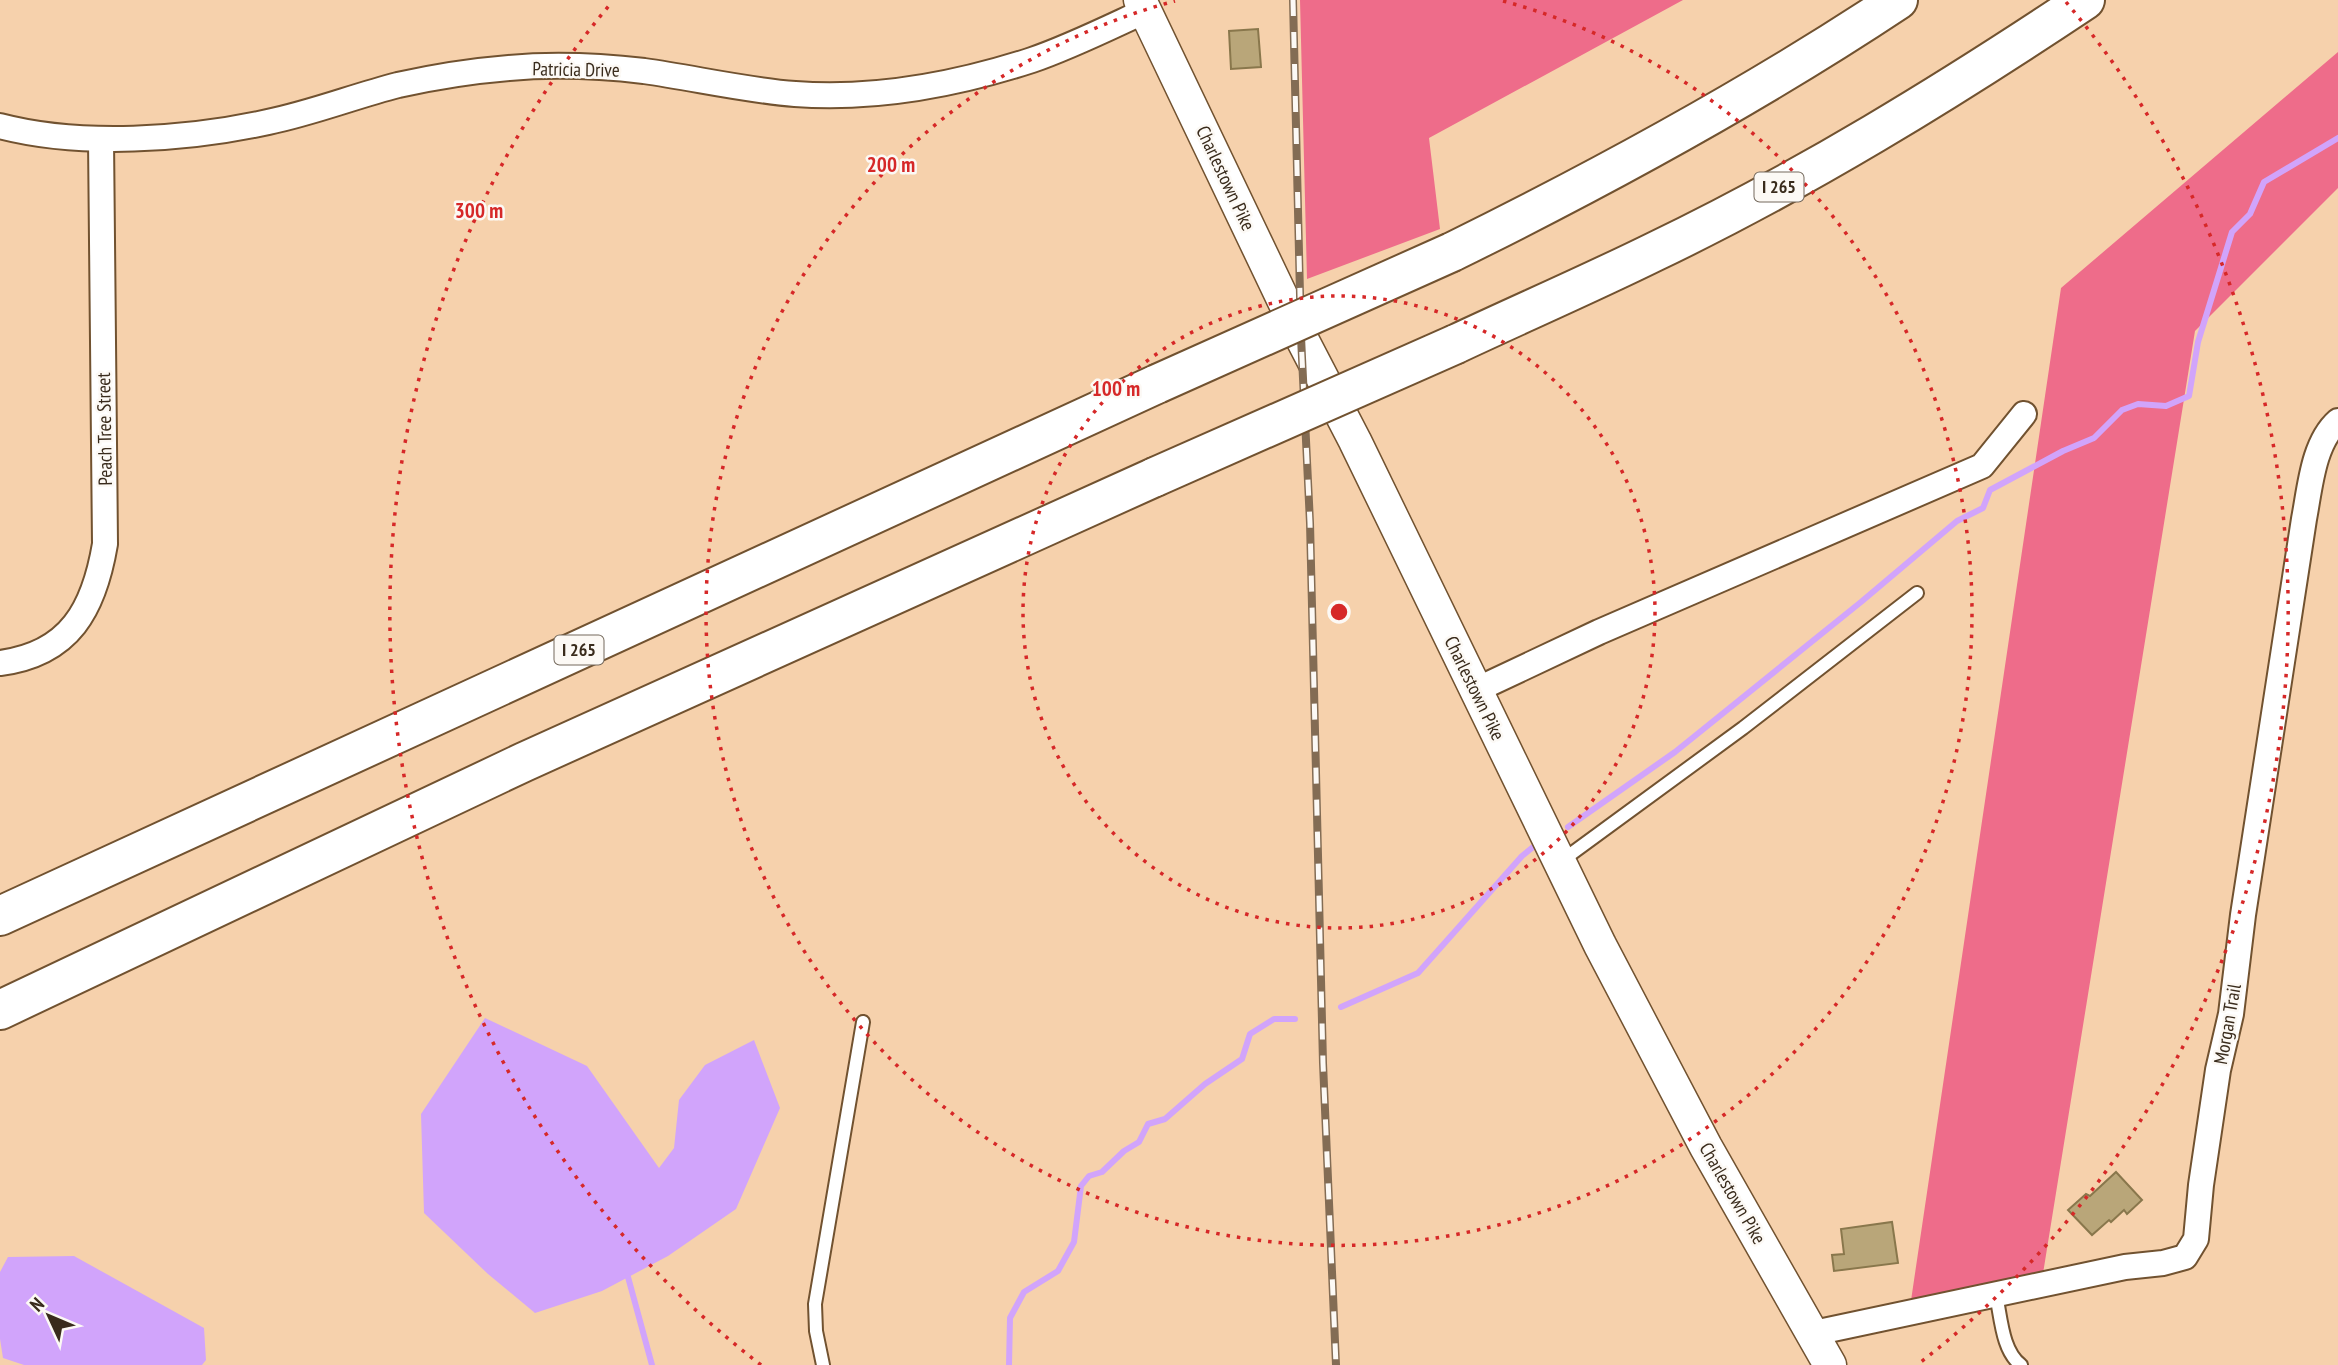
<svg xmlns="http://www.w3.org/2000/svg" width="2338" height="1365" font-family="'PT Sans Narrow',sans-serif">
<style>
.forest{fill:#ee6c8a}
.water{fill:#d1a4fb}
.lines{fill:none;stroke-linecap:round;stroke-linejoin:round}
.stream{stroke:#d1a4fb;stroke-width:6}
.building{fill:#b9a679;stroke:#89774c;stroke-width:2}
.service-casing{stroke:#715230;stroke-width:16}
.minor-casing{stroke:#715230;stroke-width:28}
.tertiary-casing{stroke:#715230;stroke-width:35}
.motorway-casing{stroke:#715230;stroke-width:42}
.service{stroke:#fff;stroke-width:12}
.minor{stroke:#fff;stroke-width:24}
.tertiary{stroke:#fff;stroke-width:32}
.motorway{stroke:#fff;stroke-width:38}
.rail-casing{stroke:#836c54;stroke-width:8}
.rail{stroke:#fcf9f5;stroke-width:5;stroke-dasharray:16;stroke-linecap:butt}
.motorway-bridge-casing{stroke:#715230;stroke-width:42;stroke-linecap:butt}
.motorway-bridge{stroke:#fff;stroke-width:38}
.ring{fill:none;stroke:#d62828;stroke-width:3.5;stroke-dasharray:3.5 7}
.labels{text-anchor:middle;stroke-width:5;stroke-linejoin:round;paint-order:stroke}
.shield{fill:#fcf9f5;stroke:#74695d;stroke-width:2}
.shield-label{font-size:18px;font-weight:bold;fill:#392b1c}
.street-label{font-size:19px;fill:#392b1c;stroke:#fcf9f5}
.centre{fill:#d62828;stroke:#fcf9f5;stroke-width:3.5}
.ring-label{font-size:21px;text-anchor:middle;font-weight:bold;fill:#d62828;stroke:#fcf9f5;stroke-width:5;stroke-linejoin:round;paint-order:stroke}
</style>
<rect width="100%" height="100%" fill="#f6d1ac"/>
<g class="forest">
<path d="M1300,0H1683L1429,138L1440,229L1307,279Z"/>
<path d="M2338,52V188L2195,331L2041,1286L1909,1314L2061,288Z"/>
</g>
<g class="water">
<path d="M485,1018L587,1066L659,1168L674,1148L679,1100L705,1065L754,1040L780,1108L736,1209L668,1256L602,1291L535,1313L488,1274L424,1213L421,1114Z"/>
<path d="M74,1256L204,1328L206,1360L202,1365H24L3,1358L0,1339V1272L8,1257Z"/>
</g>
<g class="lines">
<g class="stream">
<path d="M1568,827L1675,752L1861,602L1957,521L1983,508L1990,490L2063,451L2094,438L2122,410L2138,404L2166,406L2189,396L2198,342L2232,232L2250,214L2264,182L2338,138"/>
<path d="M1341,1007L1418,973L1522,856L1538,843"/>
<path d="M628,1277L652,1365"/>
<path d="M1009,1365L1010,1318L1024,1292L1058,1271L1074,1242L1081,1186L1089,1176L1102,1172L1124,1151L1139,1142L1148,1124L1165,1119L1205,1084L1242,1059L1250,1034L1274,1019H1295"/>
</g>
</g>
<g class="building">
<path d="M1258,29L1261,67L1231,69L1229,31Z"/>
<path d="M2116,1172L2142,1200L2127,1214L2124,1210L2111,1222L2109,1220L2092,1235L2068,1210L2086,1194L2090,1196Z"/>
<path d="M1892,1222L1898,1263L1834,1271L1832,1255L1844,1254L1841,1229Z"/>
</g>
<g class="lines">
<g class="service-casing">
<g id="service">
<path d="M1560,862L1743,728L1917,593"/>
<path d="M1996,1295C2001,1317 2002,1351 2021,1365"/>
<path d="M823,1365L816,1331L815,1304L863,1022"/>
</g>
</g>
<g class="minor-casing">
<g id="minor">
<path d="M0,126C80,147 187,140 268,122C312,113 355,96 398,85C434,77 472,71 509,68C553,64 600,66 644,71C694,78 744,90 795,94C876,100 955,85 1032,60C1070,47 1108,28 1145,11"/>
<path d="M0,663C70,654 94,609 105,544L101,139"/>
<path d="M1476,690L1599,632L1982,466L2024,414"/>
<path d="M1814,1333L2125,1267L2163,1263L2185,1257L2196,1239L2201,1185L2218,1070L2231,1014L2243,915L2304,519C2310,488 2313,443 2338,421"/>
</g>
</g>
<g class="tertiary-casing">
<path id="tertiary" d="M1140,0L1301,337L1355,441L1600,945L1706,1147L1830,1365"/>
</g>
<g class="motorway-casing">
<g id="motorway">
<path d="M1452,252C1606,176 1755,95 1898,0"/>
<path d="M1456,344C1522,313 1589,284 1654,252C1804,180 1947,92 2085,0"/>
<path d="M0,916L1157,384"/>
<path d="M0,1010L524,762L1155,477"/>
</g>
</g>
<use href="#service" class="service"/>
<use href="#minor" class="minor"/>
<use href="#tertiary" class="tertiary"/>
<use href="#motorway" class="motorway"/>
<g class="rail-casing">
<path id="rail" d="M1293,0L1301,337L1310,523L1323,1063L1336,1365"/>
</g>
<use href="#rail" class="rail"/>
<g class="motorway-bridge-casing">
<g id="motorway-bridge">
<path d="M1157,384L1452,252"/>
<path d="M1155,477L1456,344"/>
</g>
</g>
<use href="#motorway-bridge" class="motorway-bridge"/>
</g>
<g class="ring">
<circle cx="1339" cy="612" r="316"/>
<path d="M1503 1A633 633 0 1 1 1175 1"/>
<path d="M761 1365A949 949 0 0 1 612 2M2066 2A949 949 0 0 1 1917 1365"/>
</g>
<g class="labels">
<g class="shield">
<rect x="1754.5" y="172.5" width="49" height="29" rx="5"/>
<rect x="554.5" y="635.5" width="49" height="29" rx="5"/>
</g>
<g class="shield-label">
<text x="1779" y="193">I 265</text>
<text x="579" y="656">I 265</text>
</g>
<g class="street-label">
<text transform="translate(576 69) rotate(1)" y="7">Patricia Drive</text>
<text transform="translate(1226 178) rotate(65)" y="7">Charlestown Pike</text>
<text transform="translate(104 429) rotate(-91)" y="7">Peach Tree Street</text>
<text transform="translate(1475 688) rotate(64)" y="7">Charlestown Pike</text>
<text transform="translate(2227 1024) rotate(-80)" y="7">Morgan Trail</text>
<text transform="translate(1733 1193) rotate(60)" y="7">Charlestown Pike</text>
</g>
</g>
<circle cx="1339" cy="612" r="10" class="centre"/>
<g class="ring-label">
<text x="891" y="172">200 m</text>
<text x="479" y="218">300 m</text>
<text x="1116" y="396">100 m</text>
</g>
<g transform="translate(49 1316) rotate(314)" stroke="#fcf9f5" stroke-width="5" paint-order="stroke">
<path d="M0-5L12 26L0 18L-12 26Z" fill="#392b1c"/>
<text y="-10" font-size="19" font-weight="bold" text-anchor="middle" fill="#392b1c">N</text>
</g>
</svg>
